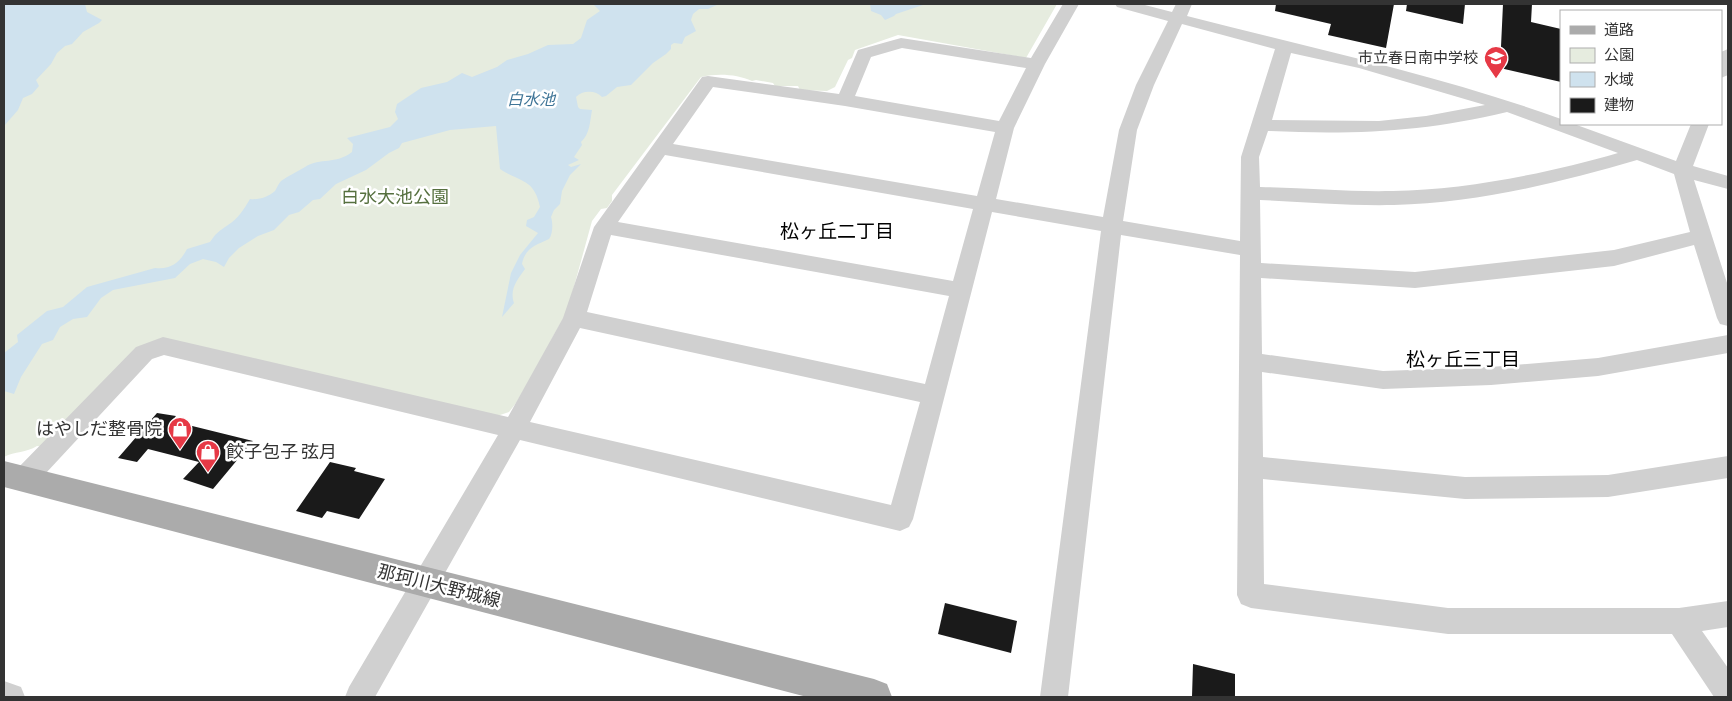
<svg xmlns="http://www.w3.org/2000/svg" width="1732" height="701" font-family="'Alegreya Sans','Noto Sans JP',sans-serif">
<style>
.green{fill:#e6ecdf}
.water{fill:#cfe2ee}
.building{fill:#1a1a1a}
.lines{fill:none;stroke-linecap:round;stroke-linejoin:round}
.minor{fill:#d0d0d0;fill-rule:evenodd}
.major{fill:#ababab;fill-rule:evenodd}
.labels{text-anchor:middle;stroke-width:5;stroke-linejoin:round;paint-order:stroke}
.far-poi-label{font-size:15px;fill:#333;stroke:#fff;text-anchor:end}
.far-water-label{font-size:16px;font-style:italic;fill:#3f7597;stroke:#fff}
.park-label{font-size:18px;fill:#56703f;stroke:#fff}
.poi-label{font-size:18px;fill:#333;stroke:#fff;text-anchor:end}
.street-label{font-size:18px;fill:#333;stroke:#fff}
.neighbourhood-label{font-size:19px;fill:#000;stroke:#fff}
</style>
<rect width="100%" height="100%" fill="#fff"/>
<path class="green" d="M4,4H1057L1026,58L898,35L855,50L852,58L848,60L835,87L827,91L800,90L798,86H775L773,83L756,80L752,81C737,74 717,73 701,77L612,195V201L607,208L601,209L592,221L567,312L551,340L549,347L516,403L509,412L494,417L162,342L45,447L37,446C26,453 15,451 4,457Z"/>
<g class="water">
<path d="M4,4H85L87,12L102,20L99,23L83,32L72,44L65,46L57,53L51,64L36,80L39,86L32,94L23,98L18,110L4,126Z"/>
<path d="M593,4H719L708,9H699L693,14L691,20L696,31L685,37L682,44L674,43L671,45V49L666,54L653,63L631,85L617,87L606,96L602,97C596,90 582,90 576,97L578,107L580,109L592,110C590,121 590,134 581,142L582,145L574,157L579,160L568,165L571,167L581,164L570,175L562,191L560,204L554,210L551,217C553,223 553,234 549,239C536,245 525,248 522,264L525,269C518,279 509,289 514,303L502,317L511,273L520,255L538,233L526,226L527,220L534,217L540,207C534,178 521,183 500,169L496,126L450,130L402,143L399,148L389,153L366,170L336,184L320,199L313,200L299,212L289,215L274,230L258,236L239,248L229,258L224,267L216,262L203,259L190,264L175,278L113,290L101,298L87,317L73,319L60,327L53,340L42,344L21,377L14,394L4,391V353L18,342L17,335L47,311L63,307L87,287L155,268C171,270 180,262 187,249L210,242C217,232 218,232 228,225C238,219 244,209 250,199C259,200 268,197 275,191C277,188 278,184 281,181C288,176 298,171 305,167C321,157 335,165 352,152L353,144L347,138L390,127L398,119L395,112L397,104L421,88L447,82L462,73L472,77L497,67L507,60L528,54L548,45L573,44L581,38L587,20L600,11Z"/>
<path d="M870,4H926L896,14L894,16L885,20L881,15L871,11Z"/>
</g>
<g class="building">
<path d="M1276,4H1394L1386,48L1328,35L1331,24L1275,11Z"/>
<path d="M1407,4H1465L1463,24L1406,11Z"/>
<path d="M1503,4H1532L1531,22L1561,29V82L1500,68Z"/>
<path d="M157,413L176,416L172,421L253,441L213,489L183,479L199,462L148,449L137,462L118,458Z"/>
<path d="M330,462L356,468L354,471L385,479L359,519L327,511L322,518L296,511Z"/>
<path d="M945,603L1017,621L1011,653L938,634Z"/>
<path d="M1193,664L1235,674V697H1192Z"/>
</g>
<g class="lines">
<g class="minor">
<path d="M1063,4H1079L1045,64L1014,128L996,199L1103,217L1119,130L1136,85L1168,21L1117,7L1115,4H1141L1172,12L1176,4H1192L1187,16C1312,48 1439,75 1561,119V124H1574L1676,161L1691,124H1709L1693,166L1728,176V189L1694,180L1728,286V326L1720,324L1717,318L1694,245L1614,266L1415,288L1261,278L1262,354L1383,371L1491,367L1598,358L1728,335V353L1598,376L1491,385L1383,389L1262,372L1263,457L1465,477L1608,475L1728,456V478L1608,497L1465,499L1263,479L1264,584L1448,608H1679L1728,601V627L1702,631L1728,668V697H1714L1672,634H1448L1251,608L1241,604L1237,595L1240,255L1121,235L1068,697H1040L1101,231L992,212L913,519L909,527L900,531L520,440L375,697H345L349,687L498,435L164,355L152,359L33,487L24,490L15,487L12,479L15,471L136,347L163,337L508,417L563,318L594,227L702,77L708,76L839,94L858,50L901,38L1031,58ZM1182,24L1275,49L1241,157L1240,241L1123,221L1137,130L1154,85ZM902,48L1026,68L999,121L855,96L871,57ZM1291,53L1359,68L1485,105L1426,116L1379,121L1272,120ZM713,87L845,106L995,132L977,196L673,144ZM1507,112L1618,153C1549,173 1465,190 1393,191C1349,192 1304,188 1260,187L1259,157L1268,131C1353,135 1424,132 1507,112ZM665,155L973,209L953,281L618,222ZM1637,160L1674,174L1690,232L1614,250L1415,272L1261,263L1260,200C1304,202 1349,206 1394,205C1476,203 1559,183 1637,160ZM611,235L949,296L925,384L587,312ZM580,328L920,402L891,505L530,422Z"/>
<path d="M1728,49V75L1721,78V52Z"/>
<path d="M4,681L21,687L25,697H4Z"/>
</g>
<path class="major" d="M4,461L874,679L887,684L892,697H807L4,487Z"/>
</g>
<defs>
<g id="school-pin" transform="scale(1.25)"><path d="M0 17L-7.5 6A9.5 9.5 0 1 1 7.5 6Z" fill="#e63946" stroke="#fff"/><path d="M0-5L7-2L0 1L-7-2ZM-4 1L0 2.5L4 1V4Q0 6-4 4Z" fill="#fff"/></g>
<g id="shop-pin" transform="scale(1.25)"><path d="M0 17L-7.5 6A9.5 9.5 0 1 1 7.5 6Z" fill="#e63946" stroke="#fff"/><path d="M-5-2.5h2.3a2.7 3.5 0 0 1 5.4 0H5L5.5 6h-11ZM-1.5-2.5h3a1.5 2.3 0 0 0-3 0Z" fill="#fff"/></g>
</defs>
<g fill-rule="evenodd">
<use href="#school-pin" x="1496" y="58"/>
<use href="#shop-pin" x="180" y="429"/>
<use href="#shop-pin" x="208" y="452"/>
</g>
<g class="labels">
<g class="far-poi-label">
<text x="1478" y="63">市立春日南中学校</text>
</g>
<g class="far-water-label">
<text x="531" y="105">白水池</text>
</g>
<g class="park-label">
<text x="395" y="203">白水大池公園</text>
</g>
<g class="poi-label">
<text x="162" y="435">はやしだ整骨院</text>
<text x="226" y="458" text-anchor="start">餃子包子 弦月</text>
</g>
<g class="street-label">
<text transform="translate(439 586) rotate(14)" y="6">那珂川大野城線</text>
</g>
<g class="neighbourhood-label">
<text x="837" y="238">松ヶ丘二丁目</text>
<text x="1463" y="366">松ヶ丘三丁目</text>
</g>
</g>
<rect width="1732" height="701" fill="none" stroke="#333333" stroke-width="10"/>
<rect x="1560" y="10" width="162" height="115" fill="#ffffff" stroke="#adadad"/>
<rect x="1570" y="26" width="25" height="8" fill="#ababab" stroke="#adadad"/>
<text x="1604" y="35" font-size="15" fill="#333333">道路</text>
<rect x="1570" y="48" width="25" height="15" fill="#e6ecdf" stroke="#adadad"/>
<text x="1604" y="60" font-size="15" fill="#333333">公園</text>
<rect x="1570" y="72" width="25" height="15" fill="#cfe2ee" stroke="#adadad"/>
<text x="1604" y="85" font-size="15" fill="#333333">水域</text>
<rect x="1570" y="98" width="25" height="15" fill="#1a1a1a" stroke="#adadad"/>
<text x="1604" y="110" font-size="15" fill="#333333">建物</text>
</svg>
